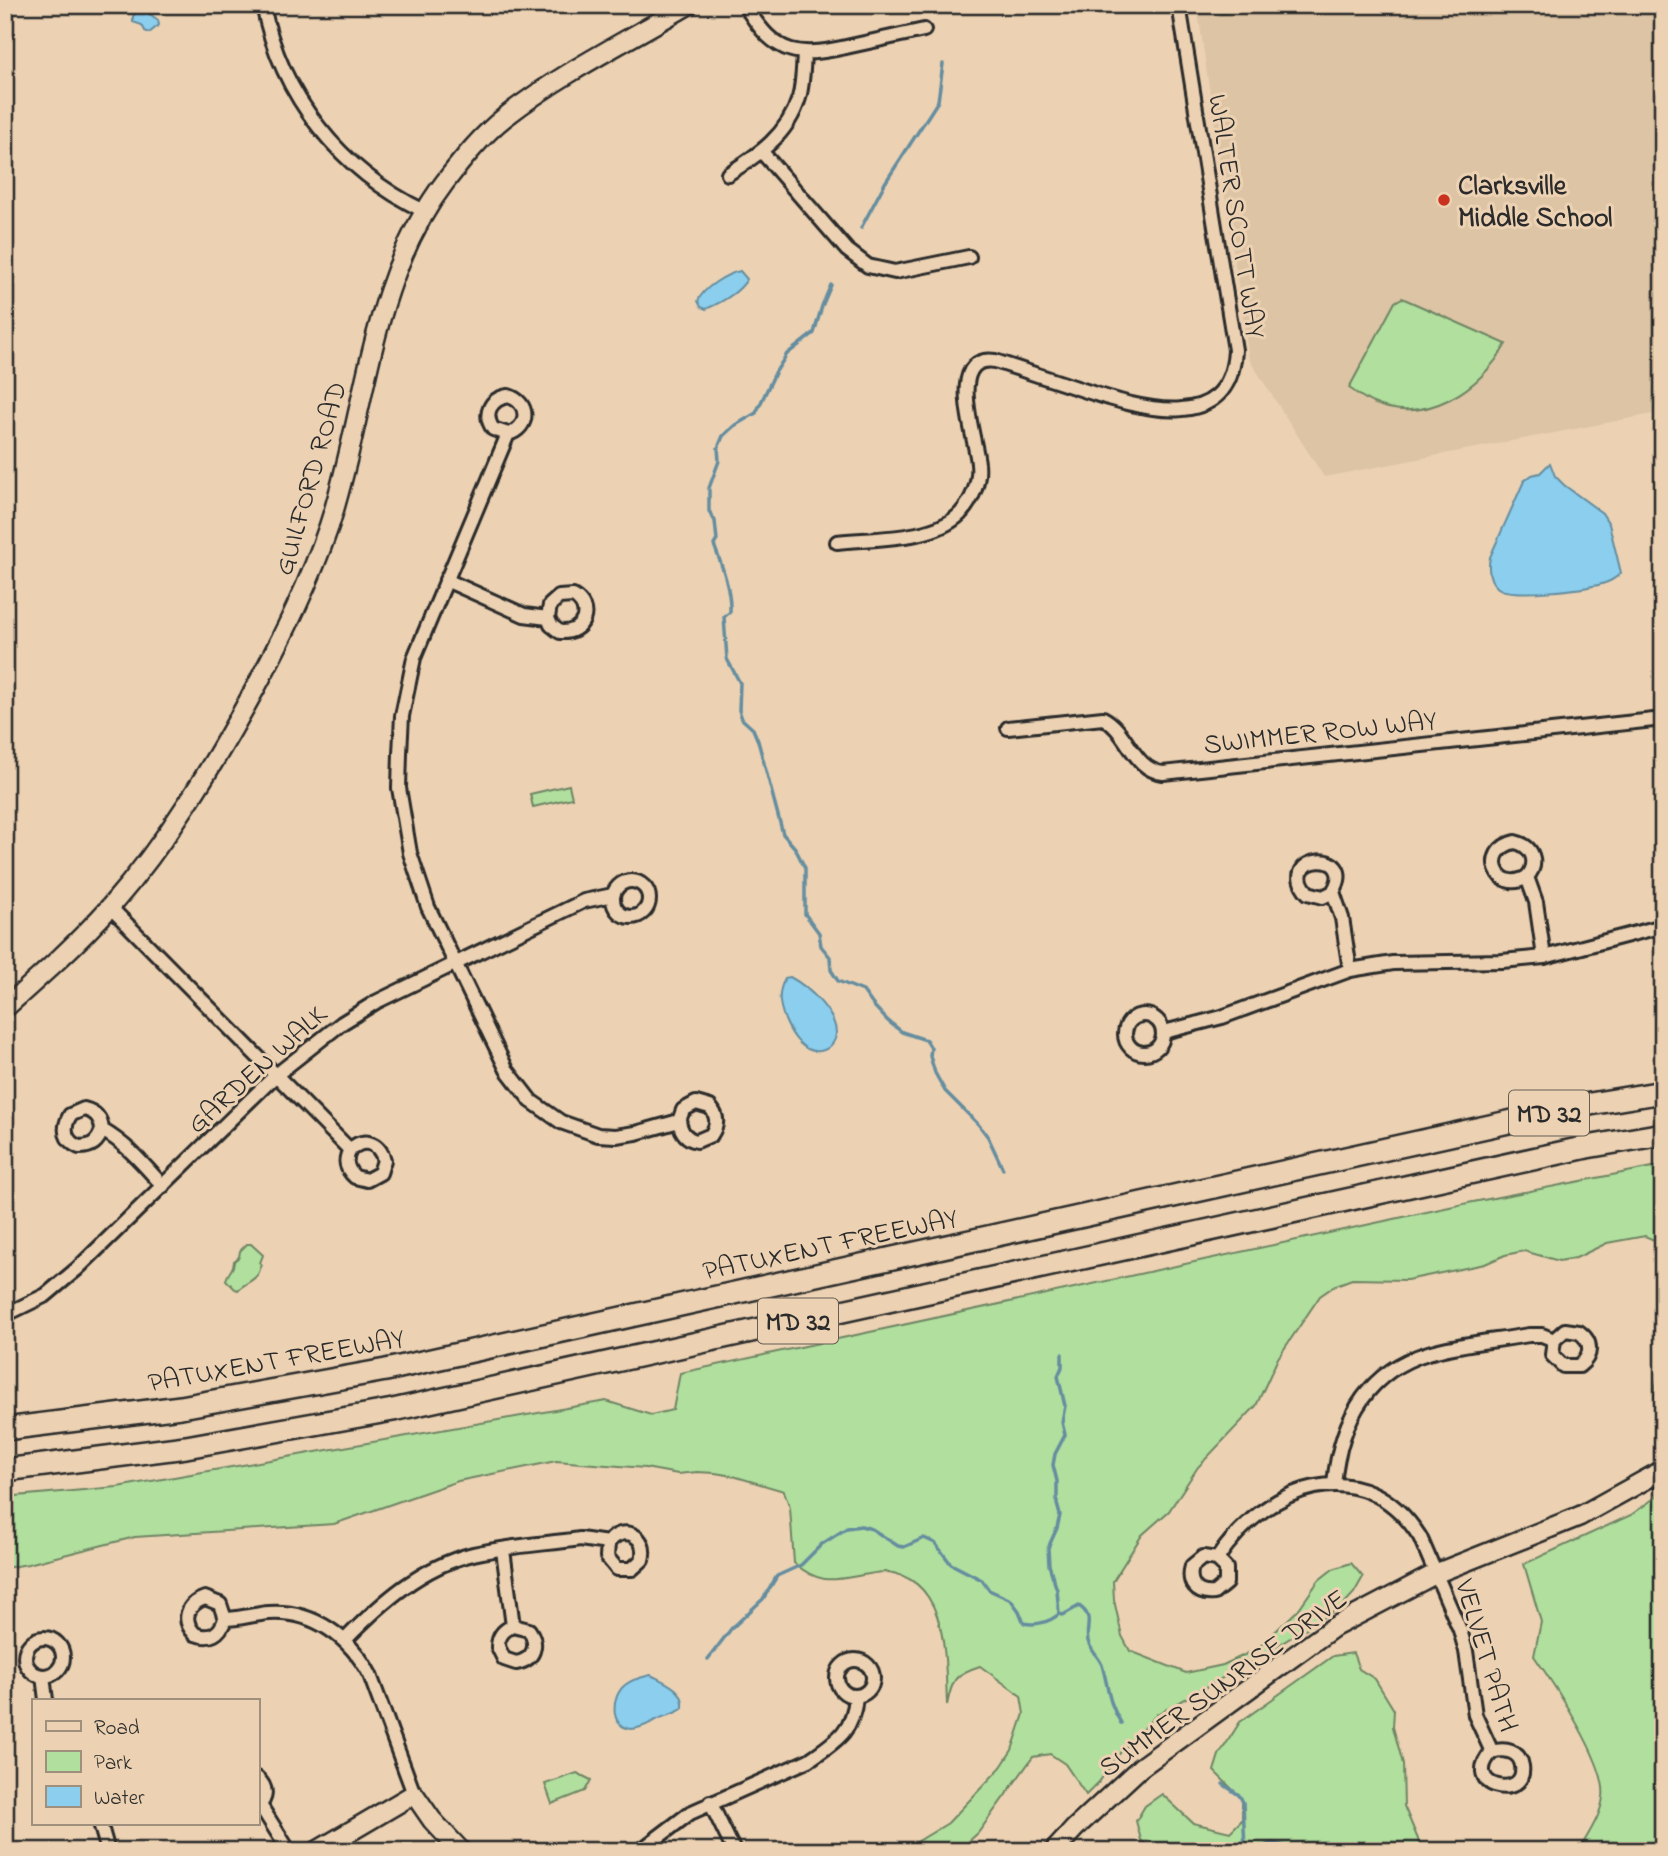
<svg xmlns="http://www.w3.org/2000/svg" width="1668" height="1856" font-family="'Indie Flower',sans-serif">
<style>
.built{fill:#dcc4a4}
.green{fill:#b1df9e;stroke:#6e8564;stroke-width:2}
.water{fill:#8bceed;stroke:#658d9f;stroke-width:2}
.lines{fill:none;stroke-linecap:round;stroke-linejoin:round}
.stream{stroke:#658d9f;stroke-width:3.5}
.street-casing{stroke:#2b2b2b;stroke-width:18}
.secondary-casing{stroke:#2b2b2b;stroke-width:23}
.highway-casing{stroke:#2b2b2b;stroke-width:26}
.street{stroke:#ecd2b3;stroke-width:12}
.secondary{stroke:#ecd2b3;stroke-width:18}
.highway{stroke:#ecd2b3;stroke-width:21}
.poi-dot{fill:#c8321e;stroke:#ecd2b3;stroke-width:2.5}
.labels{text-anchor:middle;stroke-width:6;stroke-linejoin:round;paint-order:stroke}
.shield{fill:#ecd2b3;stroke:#655d54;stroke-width:2}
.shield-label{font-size:26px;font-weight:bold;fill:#2b2b2b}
.poi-label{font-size:28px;font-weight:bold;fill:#2b2b2b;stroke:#ecd2b3;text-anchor:start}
.street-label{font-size:28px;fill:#2b2b2b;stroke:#ecd2b3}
</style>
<rect width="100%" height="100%" fill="#ecd2b3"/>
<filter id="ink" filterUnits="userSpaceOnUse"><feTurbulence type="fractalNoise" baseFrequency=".0143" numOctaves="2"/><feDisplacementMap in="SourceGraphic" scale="14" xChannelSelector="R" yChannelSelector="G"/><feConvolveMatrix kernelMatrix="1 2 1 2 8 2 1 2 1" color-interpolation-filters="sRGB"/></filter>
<g filter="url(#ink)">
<path class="built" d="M1197,5H1658L1663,41V412L1324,477L1249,359Z"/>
<g class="green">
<path d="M1206,5H1250L1225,13L1206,11Z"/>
<path d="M1402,298L1506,344C1481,389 1426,426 1373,403C1364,399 1357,393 1349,388L1395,302Z"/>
<path d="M569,785L572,798L533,807L530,794Z"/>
<path d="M1663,1165V1244L1645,1236L1607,1243L1576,1258L1559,1261L1524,1251L1505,1255L1485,1264L1407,1280L1352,1279L1336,1285L1320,1296L1278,1358L1256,1406L1198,1467L1169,1511L1142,1535L1113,1581L1114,1600L1122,1636L1130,1651L1186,1673L1223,1665L1257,1649L1298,1610L1319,1580L1333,1569L1351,1563L1363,1577L1354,1593L1342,1606L1248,1664L1157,1714L1120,1753L1099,1782L1086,1795L1065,1764L1050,1754L1033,1757L978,1833L958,1851H902L948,1823L1001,1767L1012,1750L1024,1714L1021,1696L980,1666C955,1674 952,1679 947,1705C945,1659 949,1577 885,1572C880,1572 874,1573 869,1574C836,1579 822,1587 794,1563L790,1508L784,1491L733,1476L715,1473L697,1472L678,1474L645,1468L556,1461L458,1481L334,1524L135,1537L28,1564L5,1568V1497L117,1487L606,1401L651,1415L673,1410L680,1373L1468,1203Z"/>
<path d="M247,1244H251L263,1255L260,1263L262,1265C260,1268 260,1271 258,1274C255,1280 244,1284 238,1290L235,1289L226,1280C227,1273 234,1270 234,1261L239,1257L240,1251Z"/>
<path d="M1663,1362V1422L1660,1421C1652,1396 1654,1386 1663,1362Z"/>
<path d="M1663,1492V1851H1566L1581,1847C1590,1831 1601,1815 1603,1797C1608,1765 1553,1683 1534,1656L1541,1622L1524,1564L1631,1515Z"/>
<path d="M1353,1653L1359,1669L1375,1679L1394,1710L1393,1727L1403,1764L1404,1806L1423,1851H1152L1141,1840L1136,1821L1145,1806L1162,1794L1193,1823L1230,1832L1242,1820V1799L1214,1771L1219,1755L1240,1722L1333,1656Z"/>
<path d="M577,1773L591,1780L585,1791L552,1804L545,1784Z"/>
</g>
<g class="water">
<path d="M138,10L147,12L158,20L159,25L149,33L145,31L142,25L133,22V16Z"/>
<path d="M740,271L747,279C739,293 720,303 706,309L701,307L698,301C703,288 726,274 740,271Z"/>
<path d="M1550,463L1555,476L1564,485L1602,513L1609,524L1621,573C1616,578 1609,582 1602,584C1584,589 1511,598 1498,588C1488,580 1488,567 1490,557L1524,481L1532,475L1540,473Z"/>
<path d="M790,977C807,986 842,1017 835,1039C833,1044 829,1048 824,1050C804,1057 791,1034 785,1020C779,1004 777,994 785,978Z"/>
<path d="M651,1675C666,1683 685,1689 683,1708C677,1714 666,1715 658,1719C650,1723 641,1729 631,1729C609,1727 611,1696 625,1685C632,1679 642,1677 651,1675Z"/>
</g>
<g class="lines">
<g class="stream">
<path d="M861,228L885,183L938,101L943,64"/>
<path d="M831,285L822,306L814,333L787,354L775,373L756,413L734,426L723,436L718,448L719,461L709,488V511L715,521L716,531L717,540L714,545C722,566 731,589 730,612L724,617L727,659L740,683L739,710L742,719L753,729L758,741L783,834L795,848L805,868V914L819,933L821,946L830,957L831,970L838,981L863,991L873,1005L888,1021L902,1032L926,1040L931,1048L930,1056L935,1073L945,1091L978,1124L988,1137L1003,1169"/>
<path d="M1062,1354V1367L1058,1376L1065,1406L1062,1422L1065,1435L1055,1454L1053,1465L1057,1481V1504L1060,1515L1057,1528L1048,1548L1049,1565L1057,1590L1059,1614L1063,1615L1079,1606C1095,1617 1085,1626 1088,1641C1090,1650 1099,1657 1102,1665C1109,1689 1107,1700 1121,1723"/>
<path d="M708,1659L731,1629L763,1599L777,1576L801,1565L822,1544L847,1528L861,1526L872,1529L898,1546L904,1547L924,1538L935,1543L951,1564L982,1580L989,1590L1011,1600L1019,1611L1024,1623C1035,1626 1050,1622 1059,1614"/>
<path d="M1223,1784L1239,1795L1243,1802L1245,1851"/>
<path d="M1261,1851C1269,1836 1286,1847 1298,1851"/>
</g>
<g class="street-casing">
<g id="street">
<path d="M263,5C281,97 341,171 424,211"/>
<path d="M745,5C776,58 799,58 855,45C878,40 901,35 924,30"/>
<path d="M762,152L847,250L868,266L895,272L969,257"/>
<path d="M728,174C758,155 788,135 799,98C803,84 803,68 804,54"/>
<path d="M508,434L493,429C483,414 490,399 508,396C530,402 530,428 508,434L414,658L402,716L400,753L399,788L410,853L428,907L507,1070L531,1101L561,1122L598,1135L616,1136L636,1133L679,1121C681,1132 686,1139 697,1141L711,1135C718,1125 718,1116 710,1107L696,1103L683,1110L679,1121"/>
<path d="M837,542C873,538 933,541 960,514C972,501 980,482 978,464C977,441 944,354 995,361C1022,370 1050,379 1077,388C1130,405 1230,441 1235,350L1179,5"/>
<path d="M446,580L524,615L548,618L551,625L560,632C584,634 594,608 573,596L559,597L550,605L548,618"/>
<path d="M1008,728L1103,718C1128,731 1133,770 1163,773L1663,719"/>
<path d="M1527,877C1497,895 1479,850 1515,842C1533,846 1539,863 1527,877L1536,902L1544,957"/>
<circle cx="631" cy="899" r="18"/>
<path d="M1333,892L1323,897L1308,893C1275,855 1360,847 1333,892L1342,918L1350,970"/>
<path d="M110,907L350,1150C363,1137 379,1142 384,1160L380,1173L367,1180L355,1177C346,1169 344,1160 350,1150"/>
<circle cx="1144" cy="1034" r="19"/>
<path d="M1164,1032L1222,1017L1350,970L1393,963L1502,961L1544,957L1663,926"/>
<path d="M102,1130C101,1118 96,1112 84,1109L70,1115C62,1129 65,1141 79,1147C92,1147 98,1142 102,1130C127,1144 144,1165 163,1186"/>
<path d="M5,1315L46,1295L77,1269L276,1075L342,1023L376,1002L584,901L613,895"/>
<path d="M1334,1484C1340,1423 1365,1372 1428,1353C1460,1343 1496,1341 1529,1335H1542L1554,1340L1552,1355L1563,1366H1579C1592,1356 1593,1342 1579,1332L1565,1330L1554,1340"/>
<path d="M503,1550L513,1626C503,1630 498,1636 498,1647L504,1659L516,1663C534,1660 539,1645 529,1630L513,1626"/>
<path d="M1217,1559L1203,1557L1192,1566C1187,1583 1196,1595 1214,1593L1226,1583V1568L1217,1559C1266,1485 1363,1448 1420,1537L1460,1630L1466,1651L1475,1715L1492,1752C1459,1787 1527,1802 1522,1766C1520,1751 1505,1748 1492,1752"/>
<path d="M225,1619L220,1604L205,1598C187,1604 181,1620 195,1634C210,1640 220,1634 225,1619C240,1619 254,1614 269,1613C313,1610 350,1637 370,1675L414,1794"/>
<circle cx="44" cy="1657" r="19"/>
<path d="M345,1640C382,1602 421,1567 473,1554C507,1546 545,1544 580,1539L608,1543L607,1557L617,1569H632L642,1560C649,1536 623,1523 608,1543"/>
<circle cx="855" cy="1678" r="18"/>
<path d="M43,1676L46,1700"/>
<path d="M257,1778C267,1787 268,1798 257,1807"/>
<path d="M710,1802L734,1851"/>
<path d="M260,1805L289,1851"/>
<path d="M100,1823L108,1851"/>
<path d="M640,1851L690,1813L809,1760C836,1741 853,1732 856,1697"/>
</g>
</g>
<g class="secondary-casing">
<g id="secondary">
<path d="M5,1008C41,976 78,943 110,907C168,841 214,764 256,687C284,634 310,582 329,526C367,411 369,282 445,182C463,159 482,135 505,117C560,74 628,40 688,5"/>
<path d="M317,1851L414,1794L432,1820L461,1851"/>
<path d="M1054,1851L1075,1828L1141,1767L1334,1627L1437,1573L1580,1516L1663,1470"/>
</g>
</g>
<g class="highway-casing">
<g id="highway">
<path d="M5,1429L181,1407L386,1370L1590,1104L1663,1092"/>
<path d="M5,1470L186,1447L393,1410L1587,1147L1663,1134"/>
</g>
</g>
<use href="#street" class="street"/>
<use href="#secondary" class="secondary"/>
<use href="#highway" class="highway"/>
</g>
</g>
<circle class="poi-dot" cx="1444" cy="200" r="7"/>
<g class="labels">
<g class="shield">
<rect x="1509" y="1090.5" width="80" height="45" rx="5"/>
<rect x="758" y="1298.5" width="80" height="45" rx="5"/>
</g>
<g class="shield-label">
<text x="1549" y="1122">MD 32</text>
<text x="798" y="1330">MD 32</text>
</g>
<g class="poi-label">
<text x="1458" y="194">Clarksville<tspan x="1458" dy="32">Middle School</tspan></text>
</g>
<g class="street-label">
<text transform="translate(1238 216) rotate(81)" y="10">WALTER SCOTT WAY</text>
<text transform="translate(309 478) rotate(-74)" y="10">GUILFORD ROAD</text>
<text transform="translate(1320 731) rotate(-6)" y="10">SWIMMER ROW WAY</text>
<text transform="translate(256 1068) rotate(-42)" y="10">GARDEN WALK</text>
<text transform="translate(830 1243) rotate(-12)" y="10">PATUXENT FREEWAY</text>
<text transform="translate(276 1359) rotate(-10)" y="10">PATUXENT FREEWAY</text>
<text transform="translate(1488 1655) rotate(73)" y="10">VELVET PATH</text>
<text transform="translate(1222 1682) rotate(-36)" y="10">SUMMER SUNRISE DRIVE</text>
</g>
</g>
<rect width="1668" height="1856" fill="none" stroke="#ecd2b3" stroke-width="28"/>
<rect x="14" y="14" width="1640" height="1828" fill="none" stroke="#2b2b2b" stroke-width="2.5" filter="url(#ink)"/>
<rect x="32" y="1699" width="228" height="126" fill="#ecd2b3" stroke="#9f8f7d" stroke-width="2"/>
<rect x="46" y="1721" width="35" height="10" fill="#ecd2b3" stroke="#9f8f7d" stroke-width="2"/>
<text x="94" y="1734" font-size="21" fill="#2b2b2b">Road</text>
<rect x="46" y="1751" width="35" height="21" fill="#b1df9e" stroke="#9f8f7d" stroke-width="2"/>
<text x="94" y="1769" font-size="21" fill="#2b2b2b">Park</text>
<rect x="46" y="1786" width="35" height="21" fill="#8bceed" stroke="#9f8f7d" stroke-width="2"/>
<text x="94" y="1804" font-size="21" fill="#2b2b2b">Water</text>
</svg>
